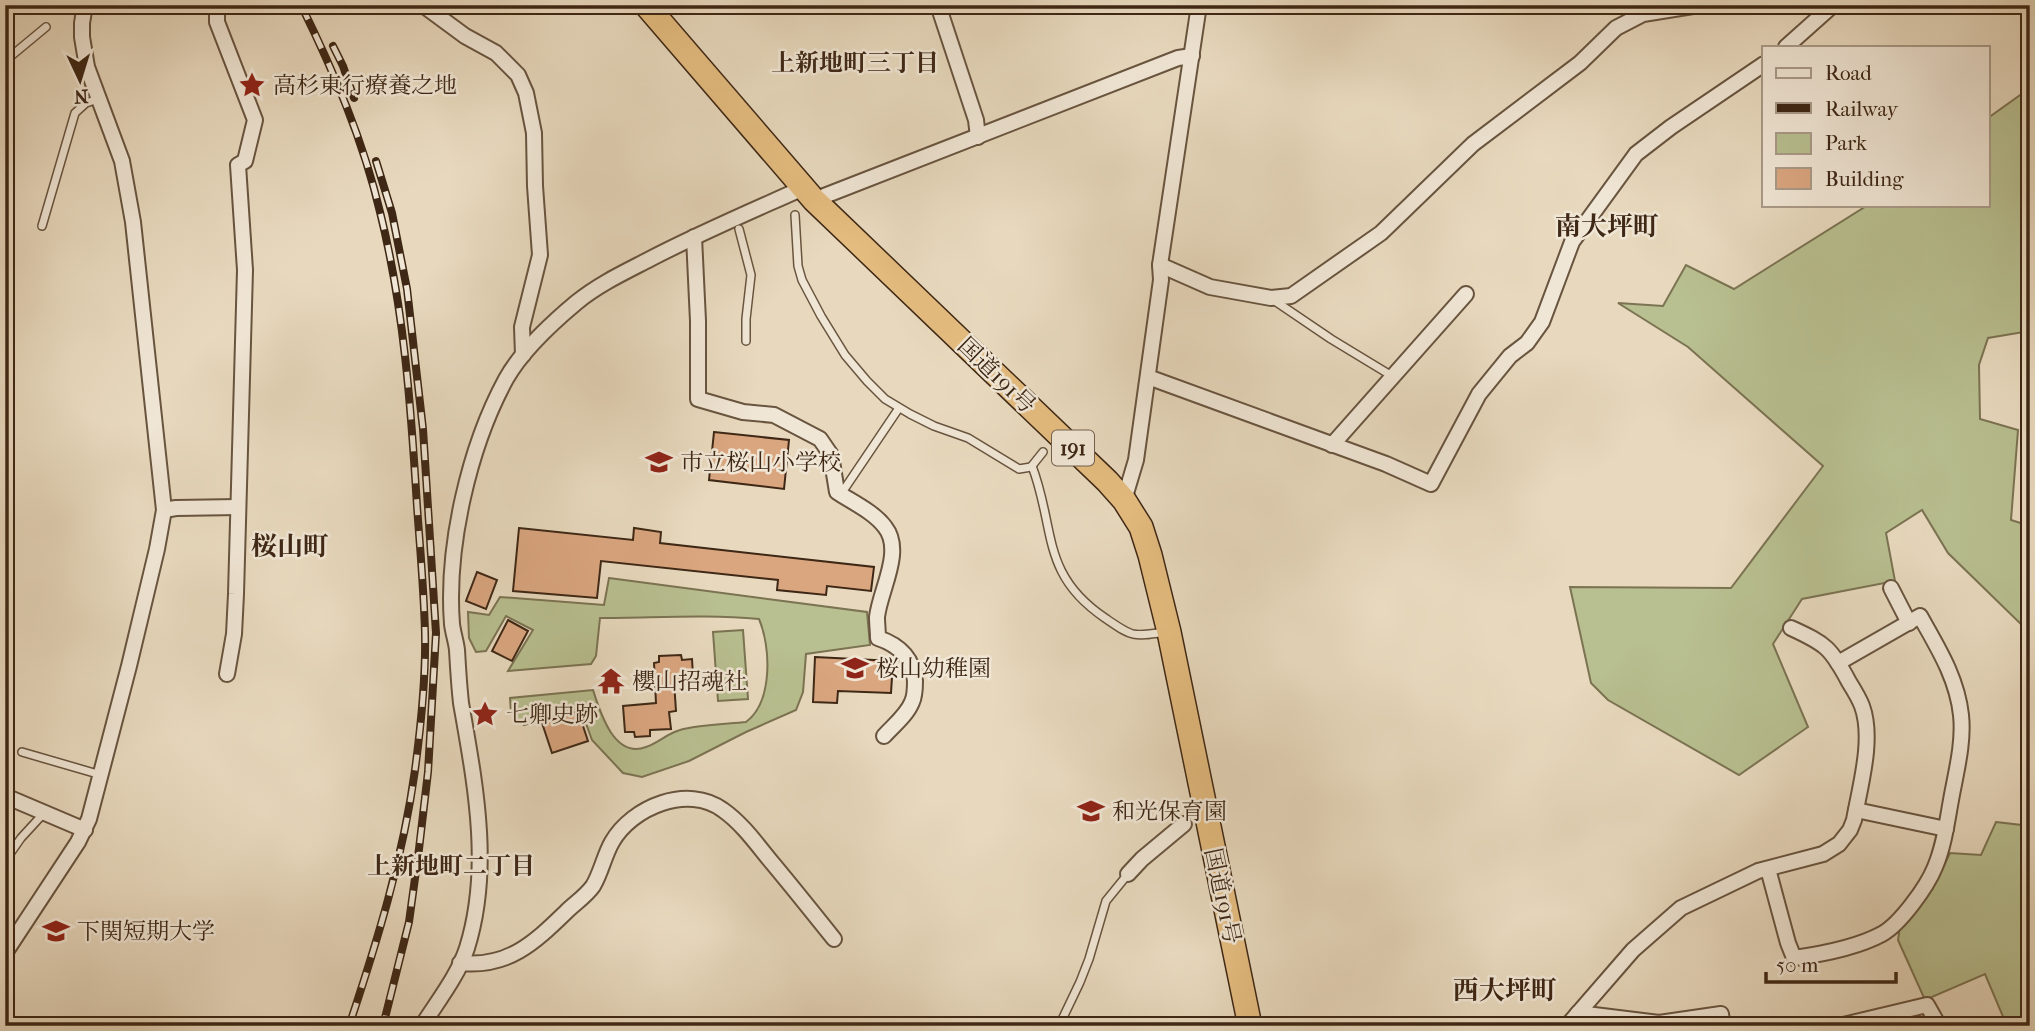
<svg xmlns="http://www.w3.org/2000/svg" width="2035" height="1031" font-family="'IM FELL French Canon','Noto Serif JP',serif">
<style>
.green{fill:#b8bf90;stroke:#7b7352;stroke-width:2}
.building{fill:#daa680;stroke:#3e2715;stroke-width:2}
.lines{fill:none;stroke-linecap:round;stroke-linejoin:round}
.service-casing{stroke:#68543f;stroke-width:10}
.minor-casing{stroke:#68543f;stroke-width:18}
.trunk-casing{stroke:#3e2715;stroke-width:26}
.service{stroke:#f0e6d5;stroke-width:7}
.minor{stroke:#f0e6d5;stroke-width:14}
.trunk{stroke:#e4bc7f;stroke-width:23}
.rail-casing{stroke:#3e2715;stroke-width:8}
.rail{stroke:#f0e6d5;stroke-width:5;stroke-dasharray:16;stroke-linecap:butt}
.labels{text-anchor:middle;stroke-width:5;stroke-linejoin:round;paint-order:stroke}
.shield{fill:#f0e6d5;stroke:#73604f;stroke-width:2}
.shield-label{font-size:21px;font-weight:bold;fill:#3e2715}
.poi-label{font-size:23px;fill:#3e2715;stroke:#f0e6d5;text-anchor:start}
.street-label{font-size:23px;fill:#3e2715;stroke:#f0e6d5}
.neighbourhood-label{font-size:24px;font-weight:bold;fill:#3e2715;stroke:#f0e6d5}
.quarter-label{font-size:26px;font-weight:bold;fill:#3e2715;stroke:#f0e6d5}
</style>
<rect width="100%" height="100%" fill="#e8d9be"/>
<filter id="stains"><feTurbulence type="fractalNoise" baseFrequency=".00286" numOctaves="4"/><feColorMatrix values="0 0 0 0 .2 0 0 0 0 .09 0 0 0 0 .02 0 0 0 .5 -.17"/></filter>
<radialGradient id="worn" r=".72"><stop offset=".6" stop-color="#630" stop-opacity="0"/><stop offset="1" stop-color="#630" stop-opacity=".3"/></radialGradient>
<g class="green">
<path d="M2030,88V331L1988,338L1979,365L1980,419L2018,430L2011,520L2030,526V633L1948,553L1922,510L1886,533L1895,581L1802,599L1773,644L1808,727L1739,775L1608,700L1591,683L1570,587L1731,588L1823,466L1688,347L1618,303L1663,306L1686,265L1734,289L1868,205H1988V118Z"/>
<path d="M609,578L867,612L870,645L806,654L803,692L796,710L746,732L689,761L642,777L623,773L592,740L580,707L524,725L511,713L510,698L593,690C600,712 614,759 646,747C658,743 668,733 680,730C697,725 728,724 746,722C773,702 771,647 759,619C706,614 653,618 600,618L596,656L591,664L508,671L533,630L506,616L486,651L476,652L469,638L468,612L489,615L500,597L604,605Z"/>
<path d="M743,630L748,699L718,701L713,632Z"/>
<path d="M1996,822L2030,826V1026H2007L1985,974L1925,1000L1898,940L1900,926C1923,905 1937,881 1950,853L1981,855Z"/>
</g>
<g class="building">
<path d="M714,432L789,440L784,489L709,480Z"/>
<path d="M519,528L633,540L634,528L661,532L660,543L874,567L871,591L827,586L826,595L777,590L778,580L601,561L597,598L513,591Z"/>
<path d="M477,572L497,580L486,609L466,601Z"/>
<path d="M508,620L528,631L512,661L492,651Z"/>
<path d="M681,655L682,660L692,659L693,676L683,677V681L674,682L676,711L669,712L671,729L650,730V736L635,737L634,732H625L623,706L656,703L654,663L659,662V656Z"/>
<path d="M815,657L893,661L891,693L838,691L837,703L813,702Z"/>
<path d="M578,711L588,741L552,753L542,723Z"/>
</g>
<g class="lines">
<g class="service-casing">
<g id="service">
<path d="M5,61L46,27"/>
<path d="M795,215L798,266L802,280L821,316L845,355L867,381L885,399L910,414L934,426L968,438L1019,469L1031,467L1043,452"/>
<path d="M42,226L75,113L86,103L98,99"/>
<path d="M739,229L751,275L746,319V341"/>
<path d="M1272,299L1331,339L1392,376"/>
<path d="M1032,466C1056,529 1040,574 1105,618C1133,637 1131,637 1165,632"/>
<path d="M841,494L899,408"/>
<path d="M22,752L101,775"/>
<path d="M5,861L21,838L44,813"/>
<path d="M1059,1026L1080,982L1089,959L1106,901L1128,874"/>
</g>
</g>
<g class="minor-casing">
<g id="minor">
<path d="M217,5V22L255,120L245,161L238,165L245,270L236,594L234,634L227,674"/>
<path d="M423,5L465,36L496,53L518,75L526,93L534,133L535,186L540,255L522,327L523,355"/>
<path d="M938,5L976,120L978,137"/>
<path d="M1786,47L1833,5"/>
<path d="M814,200L1178,58L1192,56"/>
<path d="M694,237L698,321V399L743,412L774,415L820,439L831,455L837,492C852,502 874,512 885,527C904,551 880,590 877,617C877,624 878,631 878,638C899,645 913,658 915,681C915,688 915,696 912,702C907,715 893,726 884,736"/>
<path d="M1160,265L1210,287L1271,298L1291,296L1381,233L1473,144L1580,63L1616,28L1643,14L1699,5"/>
<path d="M1148,377L1386,464L1431,484L1479,394L1510,356L1527,343L1542,322L1572,242L1636,154L1671,127L1764,64"/>
<path d="M1332,445L1466,294"/>
<path d="M1124,500L1136,460L1161,280L1160,265L1199,5"/>
<path d="M164,510L176,508L238,507"/>
<path d="M1891,588L1909,623"/>
<path d="M5,796L85,830"/>
<path d="M1856,810L1946,829"/>
<path d="M1768,869L1788,943L1794,958C1823,954 1856,948 1882,934C1900,924 1927,887 1935,867C1944,846 1947,822 1951,800C1956,772 1964,743 1961,715C1957,678 1938,648 1920,616L1838,663"/>
<path d="M1128,874L1142,859L1184,824"/>
<path d="M5,953L78,842L89,819L129,666L157,549L164,510L133,222L122,161L87,67L82,37V23L85,5"/>
<path d="M460,963C508,968 534,943 566,912C574,904 586,896 593,886C601,873 604,856 612,842C632,807 688,784 723,810C743,824 758,846 774,865C794,889 814,914 834,939"/>
<path d="M1578,1013L1659,1023L1721,1014L1723,1026"/>
<path d="M422,1026C437,1002 458,976 467,948C492,868 475,783 461,703C459,685 458,668 457,650C456,641 453,633 452,624C446,547 469,447 506,379C521,352 553,322 577,302C599,284 625,272 650,259C700,233 752,211 803,188"/>
<path d="M1567,1026L1633,950L1681,908L1758,871L1823,854L1839,844L1850,830L1854,820C1860,786 1874,739 1862,706C1859,698 1854,690 1849,682C1831,648 1826,644 1791,628"/>
<path d="M1839,1026L1927,1005L1939,1026"/>
</g>
</g>
<g class="trunk-casing">
<path id="trunk" d="M646,5L814,200L1107,481L1124,500L1141,527L1150,555L1169,632L1250,1026"/>
</g>
<use href="#service" class="service"/>
<use href="#minor" class="minor"/>
<use href="#trunk" class="trunk"/>
<g class="rail-casing">
<g id="rail">
<path d="M301,5C334,72 363,140 380,212C404,308 411,408 417,506C420,548 424,591 425,633C426,678 421,725 415,770C403,858 377,942 349,1026"/>
<path d="M333,46L343,66L354,98"/>
<path d="M376,161L392,213L407,289L423,429L436,633L428,772L419,849L409,922L383,1026"/>
</g>
</g>
<use href="#rail" class="rail"/>
</g>
<defs>
<g id="sight-bare" transform="scale(2.1)"><path d="M0-6L1.8-2.2L6-1.7L2.9 1.2L3.7 5.4L0 3.3L-3.7 5.4L-2.9 1.2L-6-1.7L-1.8-2.2Z" fill="#8f2418" stroke="#f0e6d5" stroke-width="2.5" paint-order="stroke"/></g>
<g id="school-bare" transform="scale(2.1)"><path d="M0-5L7-2L0 1L-7-2ZM-4 1L0 2.5L4 1V4Q0 6-4 4Z" fill="#8f2418" stroke="#f0e6d5" stroke-width="2.5" paint-order="stroke"/></g>
<g id="temple-bare" transform="scale(2.1)"><path d="M0-6L5-2H3V0L6.5 2.5H4V6H1.5V3h-3V6H-4V2.5H-6.5L-3 0V-2H-5Z" fill="#8f2418" stroke="#f0e6d5" stroke-width="2.5" paint-order="stroke"/></g>
<g id="university-bare" transform="scale(2.1)"><path d="M0-5L7-2L0 1L-7-2ZM-4 1L0 2.5L4 1V4Q0 6-4 4Z" fill="#8f2418" stroke="#f0e6d5" stroke-width="2.5" paint-order="stroke"/></g>
</defs>
<g fill-rule="evenodd">
<use href="#sight-bare" x="252" y="85"/>
<use href="#school-bare" x="659" y="462"/>
<use href="#school-bare" x="855" y="668"/>
<use href="#temple-bare" x="611" y="681"/>
<use href="#sight-bare" x="485" y="714"/>
<use href="#school-bare" x="1091" y="811"/>
<use href="#university-bare" x="56" y="931"/>
</g>
<g class="labels">
<rect class="shield" x="1052" y="430.5" width="42" height="35" rx="5"/>
<g class="shield-label">
<text x="1073" y="455">191</text>
</g>
<g class="poi-label">
<text x="273" y="93">高杉東行療養之地</text>
<text x="680" y="470">市立桜山小学校</text>
<text x="876" y="676">桜山幼稚園</text>
<text x="632" y="689">櫻山招魂社</text>
<text x="506" y="722">七卿史跡</text>
<text x="1112" y="819">和光保育園</text>
<text x="77" y="939">下関短期大学</text>
</g>
<g class="street-label">
<text transform="translate(997 375) rotate(44)" y="8">国道191号</text>
<text transform="translate(1223 896) rotate(78)" y="8">国道191号</text>
</g>
<g class="neighbourhood-label">
<text x="855" y="71">上新地町三丁目</text>
<text x="451" y="874">上新地町二丁目</text>
</g>
<g class="quarter-label">
<text x="1607" y="235">南大坪町</text>
<text x="290" y="555">桜山町</text>
<text x="1505" y="999">西大坪町</text>
</g>
</g>
<rect width="2035" height="1031" fill="none" stroke="#e8d9be" stroke-width="28"/>
<rect x="7" y="7" width="2021" height="1017" fill="none" stroke="#3e2715" stroke-width="3.5"/>
<rect x="14" y="14" width="2007" height="1003" fill="none" stroke="#3e2715" stroke-width="2"/>
<rect x="1762" y="46" width="228" height="161" fill="#f0e6d5" stroke="#a99a88" stroke-width="2"/>
<rect x="1776" y="68" width="35" height="10" fill="#f0e6d5" stroke="#a99a88" stroke-width="2"/>
<text x="1825" y="80" font-size="21" fill="#3e2715">Road</text>
<rect x="1776" y="103" width="35" height="10" fill="#3e2715" stroke="#a99a88" stroke-width="2"/>
<text x="1825" y="116" font-size="21" fill="#3e2715">Railway</text>
<rect x="1776" y="133" width="35" height="21" fill="#b8bf90" stroke="#a99a88" stroke-width="2"/>
<text x="1825" y="150" font-size="21" fill="#3e2715">Park</text>
<rect x="1776" y="168" width="35" height="21" fill="#daa680" stroke="#a99a88" stroke-width="2"/>
<text x="1825" y="186" font-size="21" fill="#3e2715">Building</text>
<g transform="translate(80 80) rotate(176)" stroke="#f0e6d5" stroke-width="5" paint-order="stroke">
<path d="M0-5L12 26L0 18L-12 26Z" fill="#3e2715"/>
<text y="-10" font-size="19" font-weight="bold" text-anchor="middle" fill="#3e2715">N</text>
</g>
<path d="M1766 972v10h130v-10" fill="none" stroke="#3e2715" stroke-width="3.5"/>
<text x="1776" y="972" font-size="21" fill="#3e2715" stroke="#f0e6d5" stroke-width="5" paint-order="stroke">50 m</text>
<rect width="100%" height="100%" filter="url(#stains)"/>
<rect width="100%" height="100%" fill="url(#worn)"/>
</svg>
